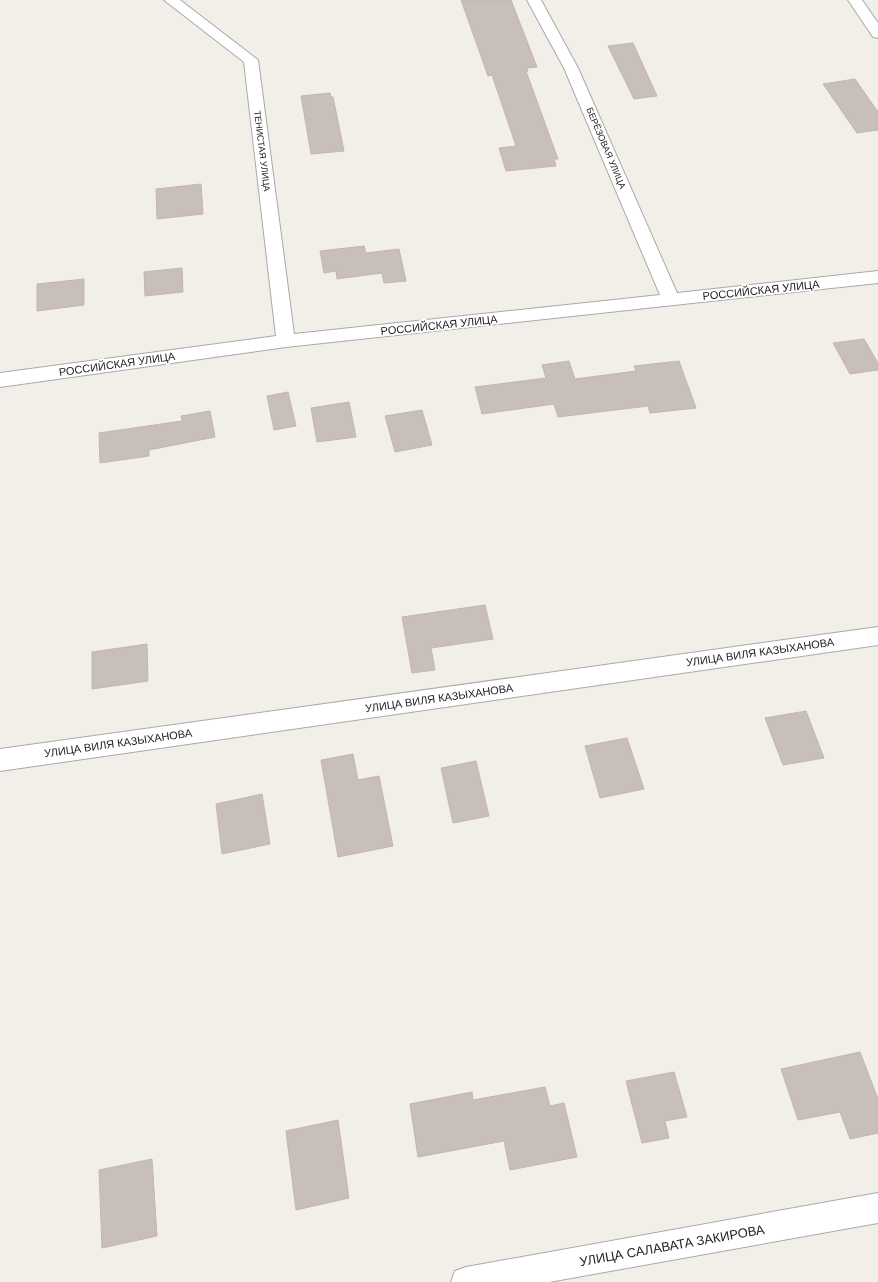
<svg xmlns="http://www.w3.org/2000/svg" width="878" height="1282" font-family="Arial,sans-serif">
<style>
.building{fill:#c7bfb8;stroke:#c4b6ab}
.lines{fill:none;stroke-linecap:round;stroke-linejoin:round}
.street-casing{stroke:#a9a9a9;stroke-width:2}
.street{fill:#fff;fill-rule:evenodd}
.labels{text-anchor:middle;stroke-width:3.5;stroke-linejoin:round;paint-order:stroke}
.far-street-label{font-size:9px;fill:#222;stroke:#fff}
.street-label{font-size:11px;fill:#222;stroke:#fff}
.near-street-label{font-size:13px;fill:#222;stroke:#fff}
</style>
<rect width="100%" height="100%" fill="#f2efe9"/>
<g class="building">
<path d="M461,0H511L537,67L527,68L528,71H526L558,159H554L556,166L506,171L499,148L516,146L492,75L488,76Z"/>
<path d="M633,43L657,96L634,99L608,46Z"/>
<path d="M855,79L878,112V130L857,133L823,84Z"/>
<path d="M330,93L331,97H333L344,151L311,154L301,96Z"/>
<path d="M201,184L203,214L157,219L156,189Z"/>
<path d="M364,246L366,253L399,249L406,281L384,283L382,273L337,279L336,271L324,273L320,251Z"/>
<path d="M182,268L183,292L145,296L144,272Z"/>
<path d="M84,279V305L37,311V284Z"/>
<path d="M864,339L878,363V370L850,374L833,343Z"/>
<path d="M569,361L575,379L636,371L634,366L679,361L696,408L650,413L648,406L558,417L554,404L482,414L475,387L546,378L542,365Z"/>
<path d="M288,392L296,426L274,430L267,396Z"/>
<path d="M349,402L356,437L317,442L311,408Z"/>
<path d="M422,410L432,445L395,452L385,416Z"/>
<path d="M210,411L215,437L149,450V456L100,463L99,433L182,421L181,416Z"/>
<path d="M485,605L493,639L431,648L435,670L412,673L402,617Z"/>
<path d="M147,644L148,681L92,689V652Z"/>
<path d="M806,711L824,758L783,765L765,718Z"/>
<path d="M627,738L644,789L600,798L585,746Z"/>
<path d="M353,754L358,780L379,776L393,846L338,857L321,760Z"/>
<path d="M476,761L489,816L453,823L441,768Z"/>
<path d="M262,794L270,844L222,854L216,804Z"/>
<path d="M860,1052L878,1099V1133L850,1139L840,1112L798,1120L781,1069Z"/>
<path d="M674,1072L687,1117L665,1121L669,1138L642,1143L626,1081Z"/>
<path d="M545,1087L550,1106L564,1103L577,1157L510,1170L504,1141L418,1157L410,1104L472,1092L473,1100Z"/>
<path d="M338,1120L349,1198L296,1210L286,1131Z"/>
<path d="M152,1159L157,1236L102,1248L99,1170Z"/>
</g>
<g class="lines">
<g class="street-casing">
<g id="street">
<path d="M164,0H180L258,60L294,334L660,295L564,68L527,0H541L578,68L677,293L878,271V283L286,347L0,387V373L276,336L244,62Z"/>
<path d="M848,0H862L878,23V38L873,37Z"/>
<path d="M878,627V645L0,771V749Z"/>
<path d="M878,1193V1223L549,1282H451L455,1271L466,1267Z"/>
</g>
</g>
<use href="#street" class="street"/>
</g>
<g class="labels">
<g class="far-street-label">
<text transform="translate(606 148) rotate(67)" y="3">БЕРЁЗОВАЯ УЛИЦА</text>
<text transform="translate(262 151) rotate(83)" y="3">ТЕНИСТАЯ УЛИЦА</text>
</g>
<g class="street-label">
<text transform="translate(761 290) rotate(-6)" y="4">РОССИЙСКАЯ УЛИЦА</text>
<text transform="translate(439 325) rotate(-6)" y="4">РОССИЙСКАЯ УЛИЦА</text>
<text transform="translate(117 364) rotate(-8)" y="4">РОССИЙСКАЯ УЛИЦА</text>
<text transform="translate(760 652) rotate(-8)" y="4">УЛИЦА ВИЛЯ КАЗЫХАНОВА</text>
<text transform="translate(439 698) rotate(-8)" y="4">УЛИЦА ВИЛЯ КАЗЫХАНОВА</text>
<text transform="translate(118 743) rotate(-8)" y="4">УЛИЦА ВИЛЯ КАЗЫХАНОВА</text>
</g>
<g class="near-street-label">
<text transform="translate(672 1245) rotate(-10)" y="5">УЛИЦА САЛАВАТА ЗАКИРОВА</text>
</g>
</g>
</svg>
